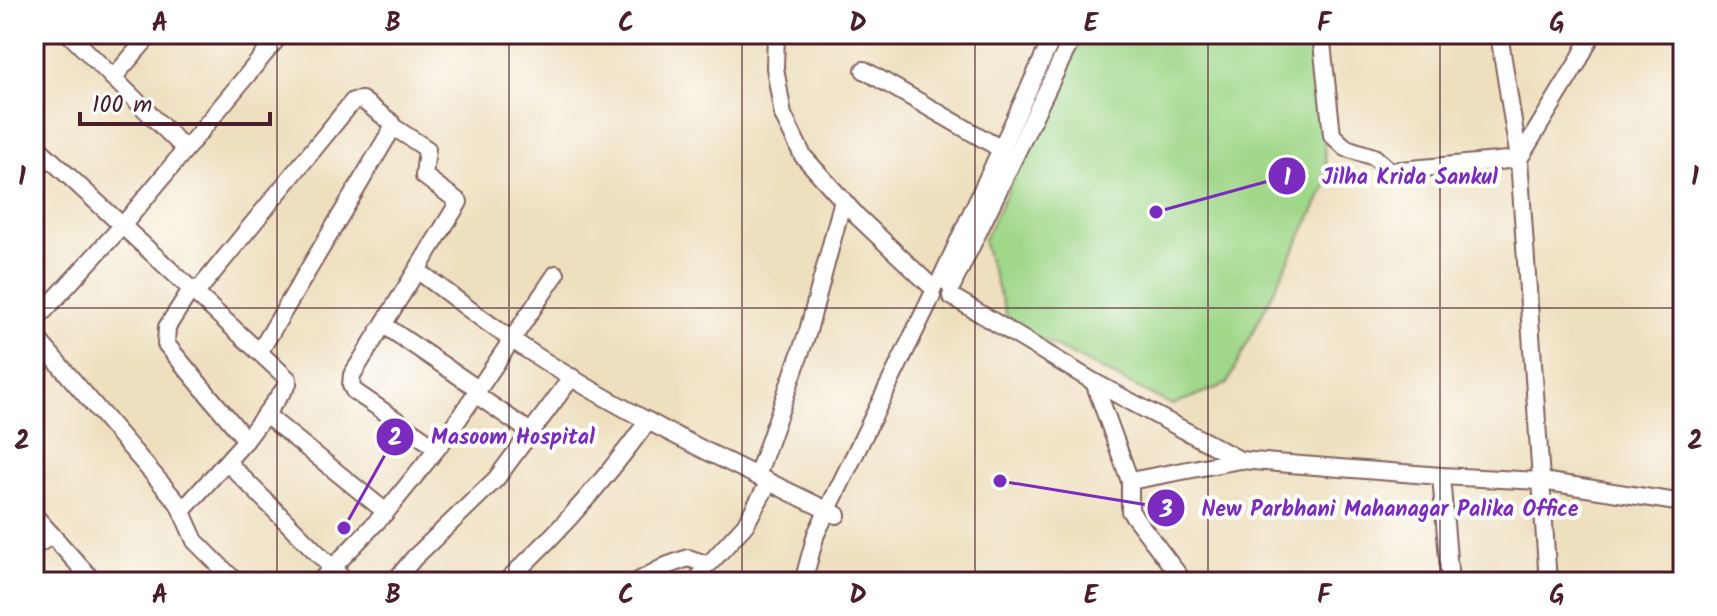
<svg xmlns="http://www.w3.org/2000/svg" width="1717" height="616" font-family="Kalam,sans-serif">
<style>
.green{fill:#a0d789;stroke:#757b5a;stroke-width:2}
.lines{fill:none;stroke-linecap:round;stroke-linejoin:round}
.minor-casing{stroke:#83625e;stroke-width:20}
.minor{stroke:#fff;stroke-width:16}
.grid{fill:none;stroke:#4a1f2b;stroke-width:2;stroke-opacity:0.55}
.leader{fill:none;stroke:#7b2cbf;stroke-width:3}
.callout-dot{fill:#7b2cbf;stroke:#fff;stroke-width:3}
.mark-label{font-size:24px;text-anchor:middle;font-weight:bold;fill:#fff}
.callout-label{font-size:22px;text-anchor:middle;font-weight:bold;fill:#7b2cbf;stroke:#fff;stroke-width:8;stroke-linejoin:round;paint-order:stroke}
.neatline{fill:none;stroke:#4a1f2b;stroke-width:3}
.grid-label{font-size:26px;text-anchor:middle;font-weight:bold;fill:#4a1f2b}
</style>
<rect width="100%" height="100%" fill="#fff"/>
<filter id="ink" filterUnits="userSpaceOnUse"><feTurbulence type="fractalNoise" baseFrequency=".0125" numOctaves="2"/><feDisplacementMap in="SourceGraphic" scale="16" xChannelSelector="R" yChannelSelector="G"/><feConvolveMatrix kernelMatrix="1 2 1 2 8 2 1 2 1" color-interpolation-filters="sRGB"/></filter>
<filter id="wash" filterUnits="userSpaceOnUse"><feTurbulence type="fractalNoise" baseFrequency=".006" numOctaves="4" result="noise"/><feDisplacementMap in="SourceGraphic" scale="32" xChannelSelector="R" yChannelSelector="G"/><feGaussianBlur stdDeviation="1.8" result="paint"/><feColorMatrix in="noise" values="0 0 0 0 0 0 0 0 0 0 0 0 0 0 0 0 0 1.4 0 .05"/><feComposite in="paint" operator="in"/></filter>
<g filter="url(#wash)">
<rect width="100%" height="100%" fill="#eedfbe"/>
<path class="green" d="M1084,34H1312L1328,182L1227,384L1172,405L1009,323L983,241Z"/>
</g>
<g filter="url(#ink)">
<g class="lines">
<g class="minor-casing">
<g id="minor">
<path d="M69,34L185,149"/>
<path d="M776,34L775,68L783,115L803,156L857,216L933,288"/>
<path d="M1321,34L1332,135L1346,148L1374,157L1390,171L1519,159L1578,62L1592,34"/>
<path d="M1499,34L1519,159L1548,582"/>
<path d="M864,70L1001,149"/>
<path d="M113,78L151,34"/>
<path d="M392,126L427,149L424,176L459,202L352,375L351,385L354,391L437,448"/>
<path d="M34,144L288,379V384L246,440L183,510"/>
<path d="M418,271C449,293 479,318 511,339C613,409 726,461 837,515"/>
<path d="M940,281L1054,34"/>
<path d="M192,288L167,327L166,344L246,440"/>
<path d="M951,288L1074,34"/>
<path d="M197,292L353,101L362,100L391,122L392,129L260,351"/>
<path d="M951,296L1094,382L1240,460L1441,476L1542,481L1683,503"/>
<path d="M34,322L123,225L281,34"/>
<path d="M384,325L478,389"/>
<path d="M34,335L178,503L195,541L236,582"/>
<path d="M1094,382L1130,481V511L1184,582"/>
<path d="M475,394L532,433"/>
<path d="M266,415L386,512"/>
<path d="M227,462L346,582"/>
<path d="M757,476L808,331L843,200"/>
<path d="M1441,476L1450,582"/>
<path d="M1130,481L1240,460"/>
<path d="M34,515L94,582"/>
<path d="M34,547L52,535"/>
<path d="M319,582L386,512L447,436L556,274"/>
<path d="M394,582L414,558L496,479L572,377"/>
<path d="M505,582C559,533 605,480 648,421"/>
<path d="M636,582L666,566L688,558L706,564L710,563L745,525L769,482"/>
<path d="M697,582L706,564"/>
<path d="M803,582L816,534L932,296"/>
</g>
</g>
<use href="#minor" class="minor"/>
</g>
</g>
<path class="grid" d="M277,34V582M509,34V582M742,34V582M975,34V582M1208,34V582M1440,34V582M34,308H1683"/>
<path class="leader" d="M1156 212L1287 176M344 528L395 437M1000 481L1166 508"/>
<g class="callout-dot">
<circle cx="1156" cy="212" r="8"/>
<circle cx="344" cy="528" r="8"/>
<circle cx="1000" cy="481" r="8"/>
<circle cx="1287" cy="176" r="20"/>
<circle cx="395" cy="437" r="20"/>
<circle cx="1166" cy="508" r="20"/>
</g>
<g class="mark-label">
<text x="1287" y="185">1</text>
<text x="395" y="445">2</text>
<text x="1166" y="517">3</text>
</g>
<g class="callout-label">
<text x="1410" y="184">Jilha Krida Sankul</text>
<text x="513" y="444">Masoom Hospital</text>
<text x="1390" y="516">New Parbhani Mahanagar Palika Office</text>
</g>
<rect width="1717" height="616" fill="none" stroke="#fff" stroke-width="88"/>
<path d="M80 112v12h190v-12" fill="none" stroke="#4a1f2b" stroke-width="4"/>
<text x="92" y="112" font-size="24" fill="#4a1f2b" stroke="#ffffff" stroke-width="6" paint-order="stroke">100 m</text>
<rect x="44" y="44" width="1629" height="528" class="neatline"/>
<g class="grid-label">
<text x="160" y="31">A</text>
<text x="393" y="31">B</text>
<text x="626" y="31">C</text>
<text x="858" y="31">D</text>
<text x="1091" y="31">E</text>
<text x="1324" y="31">F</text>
<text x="1557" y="31">G</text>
<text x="22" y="185">1</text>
<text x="1695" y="185">1</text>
<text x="22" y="449">2</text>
<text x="1695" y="449">2</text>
<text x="160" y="603">A</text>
<text x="393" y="603">B</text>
<text x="626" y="603">C</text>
<text x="858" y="603">D</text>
<text x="1091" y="603">E</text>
<text x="1324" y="603">F</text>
<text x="1557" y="603">G</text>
</g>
</svg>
